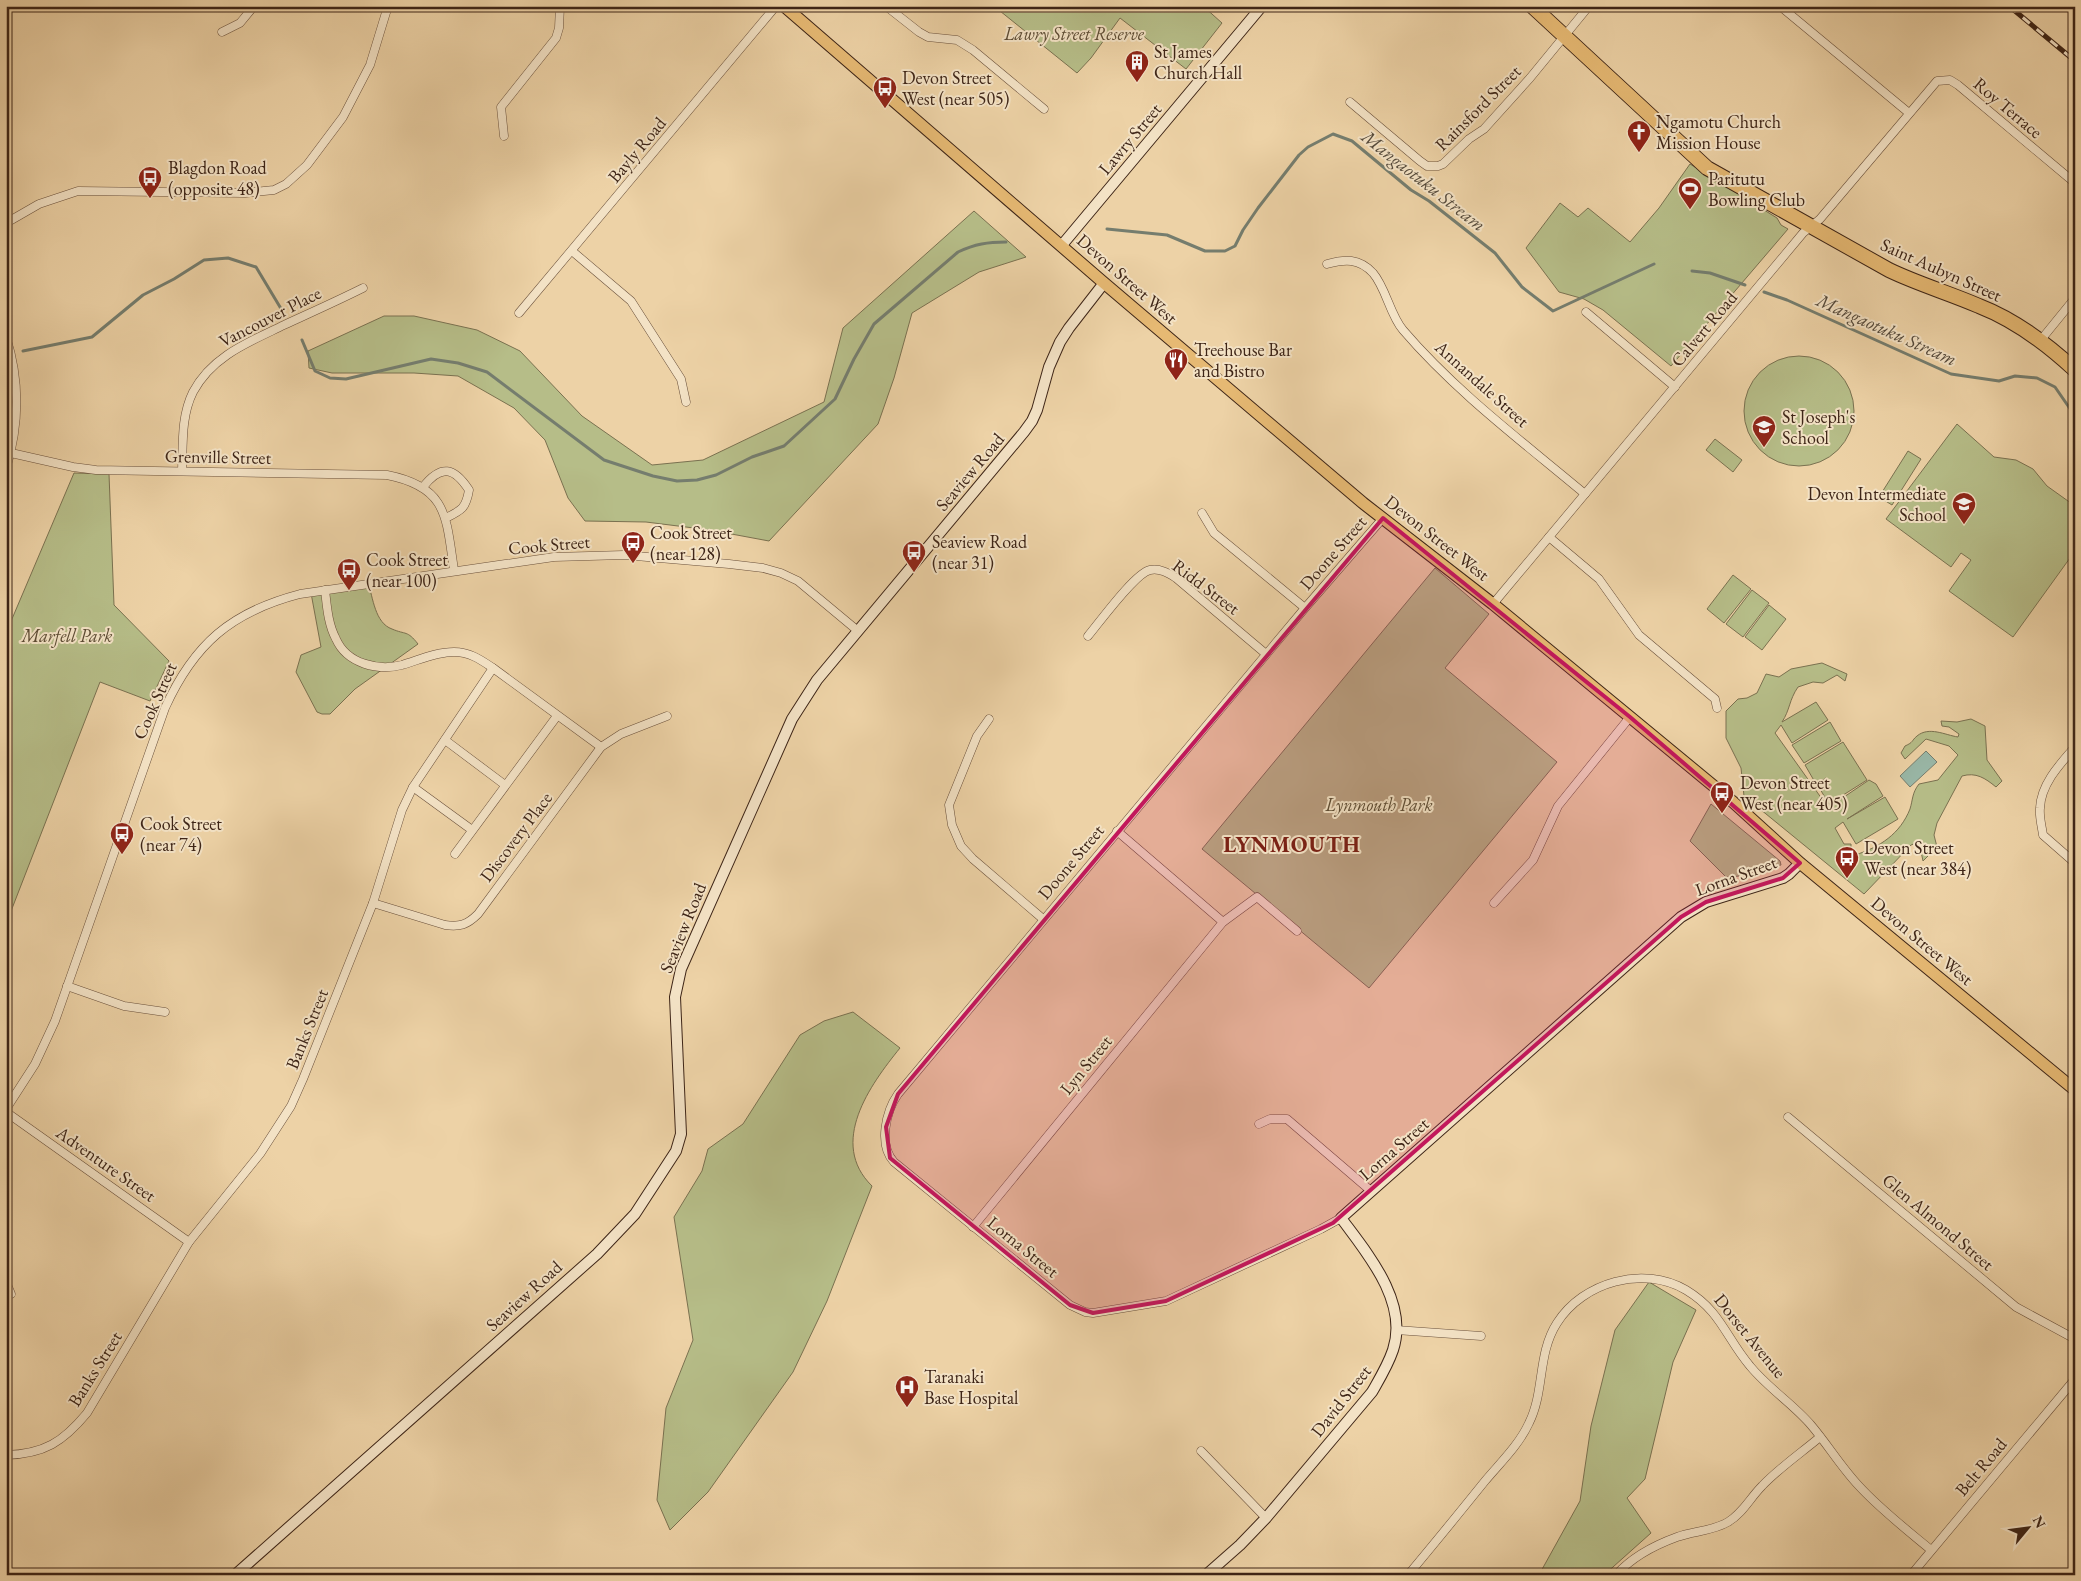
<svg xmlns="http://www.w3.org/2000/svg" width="2081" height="1581" font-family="'EB Garamond',serif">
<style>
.green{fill:#b6bd88;stroke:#7a7150}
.water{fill:#99b8a8;stroke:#757d6e}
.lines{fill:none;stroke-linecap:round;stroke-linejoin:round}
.stream{stroke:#757d6e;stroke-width:3}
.street-casing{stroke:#6a503b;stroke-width:9}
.secondary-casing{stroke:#3e2517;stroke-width:12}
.primary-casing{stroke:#3e2517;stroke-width:13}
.highway-casing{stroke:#3e2517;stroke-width:16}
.street{stroke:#f3e2c5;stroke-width:8}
.secondary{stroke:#f3e2c5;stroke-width:10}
.primary{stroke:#e6b973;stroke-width:11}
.highway{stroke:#e6b973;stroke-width:14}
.rail-casing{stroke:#3e2517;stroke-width:5}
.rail{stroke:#f3e2c5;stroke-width:3;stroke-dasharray:9;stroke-linecap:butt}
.marked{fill:#c2185b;fill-opacity:0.2;stroke:#c2185b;stroke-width:4;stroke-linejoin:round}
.labels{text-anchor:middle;stroke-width:4;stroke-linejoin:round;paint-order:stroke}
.park-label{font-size:18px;font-style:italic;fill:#5c4b33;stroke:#f3e2c5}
.poi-label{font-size:18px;fill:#3e2517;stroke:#f3e2c5;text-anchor:start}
.street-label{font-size:18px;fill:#3e2517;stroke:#f3e2c5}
.water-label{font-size:19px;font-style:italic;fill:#554a3b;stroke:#f3e2c5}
.district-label{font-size:22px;font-weight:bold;letter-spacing:1px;fill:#7a1f14;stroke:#f3e2c5}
</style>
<rect width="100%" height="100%" fill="#edd2a6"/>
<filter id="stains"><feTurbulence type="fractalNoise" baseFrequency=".004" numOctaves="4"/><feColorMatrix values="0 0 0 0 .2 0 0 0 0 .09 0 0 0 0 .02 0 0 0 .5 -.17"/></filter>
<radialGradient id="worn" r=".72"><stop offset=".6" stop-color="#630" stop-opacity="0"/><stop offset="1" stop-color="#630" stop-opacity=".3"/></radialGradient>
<g class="green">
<path d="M1002,6H1203L1222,23L1186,69L1120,18L1091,58L1077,73L1000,11Z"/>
<path d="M1690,164L1777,218L1781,225L1788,229L1671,366L1603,310L1584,299L1559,292L1526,248L1560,203L1578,217L1588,208L1630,242L1659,208Z"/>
<path d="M974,211L1026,257L979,272L912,313L894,378L878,424L769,541L710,530L646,522L585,521L568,498L545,440L514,408L458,376L414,373H332L309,368L308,351L384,316H414L477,330L520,351L582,416L652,465L703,460L824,402L843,328Z"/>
<circle cx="1799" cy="411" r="55"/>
<path d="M1957,424L1994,457L2016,460L2033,469L2047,486L2075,506V551L2013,637L1949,591L1971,560L1961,553L1951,567L1886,519Z"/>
<path d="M1715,439L1742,460L1733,472L1706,450Z"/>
<path d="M1908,451L1921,459L1892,505L1879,497Z"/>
<path d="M74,473L109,474L114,605L169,661L150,701L100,682L6,924V633Z"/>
<path d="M1435,568L1489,614L1445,668L1557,762L1369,988L1202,849Z"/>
<path d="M1733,575L1751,589L1724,623L1707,609Z"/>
<path d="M368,582C373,598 375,623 392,629C406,635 407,630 418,644L355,689L330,714H322L317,712L296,672L301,655L321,647L311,593Z"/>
<path d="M1752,590L1769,603L1743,637L1726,624Z"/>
<path d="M1769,605L1786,619L1762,650L1745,637Z"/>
<path d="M1822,663L1847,674L1845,681L1837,675L1823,683L1813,682L1798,687C1789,700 1790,710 1782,722L1816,702L1828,720L1792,743L1781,725L1775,733L1827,806L1841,799L1869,780L1876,784L1883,796L1847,819L1885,797L1898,819L1856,844L1843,822L1835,828L1844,844H1851V852L1855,855C1880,847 1900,834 1910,809C1913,799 1912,793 1919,784L1938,780L1958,755L1949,746L1926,739L1905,759L1901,753L1905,746C1914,742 1911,741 1917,736C1929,726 1945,735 1958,737L1959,734L1949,727L1942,726L1941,721L1957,722L1971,719L1985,726L1987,760L2002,781L1996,787C1985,778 1976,772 1962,776L1937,823L1934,835L1937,847L1923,861L1919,842L1911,845L1864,894L1744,796L1741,768L1726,738V711L1738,699L1747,698L1757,693L1766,674L1779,677L1791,669Z"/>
<path d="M1830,722L1841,741L1804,763L1792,745Z"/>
<path d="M1843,742L1867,780L1829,804L1817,784L1826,778L1816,784L1805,765Z"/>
<path d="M1711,804L1780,861L1781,865L1740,876L1726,877L1690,841Z"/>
<path d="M853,1012L900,1048C870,1085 828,1143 872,1186L827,1301L793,1372L708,1492L670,1530L657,1500L666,1408L693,1340L674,1217L702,1171L708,1149L743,1124L800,1035L824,1021Z"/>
<path d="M1649,1282L1696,1310L1673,1362L1645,1479L1627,1498L1651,1533L1604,1575H1544L1540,1573L1580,1501L1591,1426L1615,1330Z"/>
</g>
<path class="water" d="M1926,751L1937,762L1910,787L1900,776Z"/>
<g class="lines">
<g class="stream">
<path d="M1107,229L1167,235L1205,251H1225L1235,246L1243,230L1258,208L1299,155L1308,147L1333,134L1352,141L1411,190L1429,201L1495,253L1522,287L1553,311L1654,264"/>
<path d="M1692,271L1710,273L1745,285"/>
<path d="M1764,292L1787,300L1951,374L1999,381L2015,376L2037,378L2055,387L2075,416"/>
<path d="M302,340L315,371L330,378L346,379L431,359L458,363L487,372L604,460L653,476L677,481L697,480L716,475L752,457L784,446L835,399L854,359L874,324L958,252C975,244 988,242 1006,242"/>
<path d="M23,351L92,337L143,295L174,279L204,260L228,258L256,267L283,312"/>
</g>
<g class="street-casing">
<g id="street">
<path d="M886,6L919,32L928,37L957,40L973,50L1044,109"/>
<path d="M1780,6L1909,113"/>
<path d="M222,32L240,23L254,6"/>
<path d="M1350,102L1420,161L1427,166H1438L1443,164L1469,139L1484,129L1530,78L1589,6"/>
<path d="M504,136L501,107L556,38L559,28L560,6"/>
<path d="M6,223L39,204L78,191L245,193L274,190L286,184L307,165L343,117L370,65L388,6"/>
<path d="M572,251L631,301L681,379L686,402"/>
<path d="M1327,264C1345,259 1359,258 1373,273C1386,288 1390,315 1403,330C1456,392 1523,442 1585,494"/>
<path d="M1586,312L1675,387"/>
<path d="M519,313L776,6"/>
<path d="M6,337C20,380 19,426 6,469"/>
<path d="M2040,341L2075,298"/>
<path d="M11,453L73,467L96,470L387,475C448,487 446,517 454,570"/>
<path d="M182,471C183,444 181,416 193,392C212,356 249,342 284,325C310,313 337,301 363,288"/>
<path d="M423,487C441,464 454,467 469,490C466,508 462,510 446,518"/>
<path d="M1202,513L1214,533L1305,608"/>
<path d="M1549,537L1599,579L1639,635L1715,699L1717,708"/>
<path d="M325,590C327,607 328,624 336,639C347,664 378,671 402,665C419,660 436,652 454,652C470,652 481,660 493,668"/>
<path d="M1493,604L1803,233L1820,219L1937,81L1950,80L1958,85L2075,183"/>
<path d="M1088,636C1099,623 1135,573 1150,570C1160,568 1168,573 1176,578L1266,654"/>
<path d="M989,719L977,736L949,805L952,825L961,846L973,859L1043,919"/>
<path d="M445,740L505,785"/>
<path d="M2075,747C2060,764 2041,784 2040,808C2039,817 2042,827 2043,835L2075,863"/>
<path d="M413,787L472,830"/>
<path d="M1117,831L1223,922"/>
<path d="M455,854L557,716"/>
<path d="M373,903L445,925C460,927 467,925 478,914L601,747L621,734L667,716"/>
<path d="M1494,903L1533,860L1558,806L1630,717"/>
<path d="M67,986L124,1006L165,1012"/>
<path d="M6,1109L35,1064L55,1021L165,708C194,644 231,612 300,594L554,557L624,555L729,564L763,568L781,573L798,581L858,631"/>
<path d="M6,1112L189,1242"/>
<path d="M1788,1117L2016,1307L2075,1339"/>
<path d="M1259,1124L1270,1119H1287L1371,1191"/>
<path d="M1341,1218L1321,1229L1166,1301L1093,1313L1085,1312L1070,1305L894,1162C878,1145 886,1111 898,1094L1305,608L1383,518"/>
<path d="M973,1227L1223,922L1257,897L1297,931"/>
<path d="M6,1282L11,1294"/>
<path d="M1396,1330L1481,1336"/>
<path d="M1201,1451L1266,1518"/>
<path d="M6,1455C44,1454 63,1442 87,1413L189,1242L260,1154L291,1106L303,1079L373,903L402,810L413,787L493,668L601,747"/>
<path d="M1408,1575C1434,1544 1460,1512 1485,1481C1500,1463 1519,1445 1529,1423C1545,1391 1537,1354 1557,1323C1583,1282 1643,1265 1686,1290C1721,1311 1726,1338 1750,1366C1768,1388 1793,1404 1811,1425C1828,1445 1841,1467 1859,1486C1880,1509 1907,1530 1931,1550"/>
<path d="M1616,1575C1632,1557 1655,1545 1677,1537C1694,1531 1713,1531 1728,1522C1743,1513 1750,1498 1762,1486C1779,1468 1801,1453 1820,1437"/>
<path d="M1911,1575L2075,1379"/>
</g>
</g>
<g class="secondary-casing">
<g id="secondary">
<path d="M1062,245L1262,6"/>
<path d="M235,1575L597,1254L635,1214L676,1151L681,1134L675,997L681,969L792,719L817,680L1024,432L1032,421L1037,410L1049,367L1060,342L1069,328L1104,283"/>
<path d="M1206,1575L1240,1545L1266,1518L1372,1392C1380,1378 1388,1365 1393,1350C1409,1302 1367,1253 1341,1218L1681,917L1706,902L1783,878L1789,874L1800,863"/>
</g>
</g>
<g class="primary-casing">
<path id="primary" d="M784,6L1104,283L1363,503L1493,604L1630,717L1733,802L1800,863L2075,1090"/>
</g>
<g class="highway-casing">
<path id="highway" d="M1532,6L1707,168L1889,270C1918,284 1949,293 1979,306C2015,320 2047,344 2075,370"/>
</g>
<use href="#street" class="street"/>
<use href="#secondary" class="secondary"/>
<use href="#primary" class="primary"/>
<use href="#highway" class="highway"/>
<g class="rail-casing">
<path id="rail" d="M2009,6L2075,61"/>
</g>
<use href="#rail" class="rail"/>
</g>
<path class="marked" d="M1383,518L1630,717L1800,863L1783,878L1706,902L1681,917L1333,1223L1166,1301L1093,1313L1070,1305L890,1158L886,1127L898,1094Z"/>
<defs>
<g id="building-pin" transform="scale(1.25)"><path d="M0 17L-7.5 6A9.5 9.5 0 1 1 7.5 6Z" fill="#8f2418" stroke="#f3e2c5"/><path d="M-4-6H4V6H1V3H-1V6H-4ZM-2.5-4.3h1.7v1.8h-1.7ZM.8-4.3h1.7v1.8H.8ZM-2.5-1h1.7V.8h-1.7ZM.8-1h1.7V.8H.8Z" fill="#fff"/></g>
<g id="bus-pin" transform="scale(1.25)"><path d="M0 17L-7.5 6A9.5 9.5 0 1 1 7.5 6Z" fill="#8f2418" stroke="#f3e2c5"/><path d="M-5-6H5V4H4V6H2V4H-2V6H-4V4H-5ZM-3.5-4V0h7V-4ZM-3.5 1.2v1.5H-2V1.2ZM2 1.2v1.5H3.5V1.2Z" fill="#fff"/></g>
<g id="church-pin" transform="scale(1.25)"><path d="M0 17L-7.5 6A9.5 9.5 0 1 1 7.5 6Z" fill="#8f2418" stroke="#f3e2c5"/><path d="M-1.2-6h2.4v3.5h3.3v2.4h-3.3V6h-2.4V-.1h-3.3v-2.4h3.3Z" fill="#fff"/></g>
<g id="stadium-pin" transform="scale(1.25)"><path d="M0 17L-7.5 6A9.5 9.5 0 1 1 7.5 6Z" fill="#8f2418" stroke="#f3e2c5"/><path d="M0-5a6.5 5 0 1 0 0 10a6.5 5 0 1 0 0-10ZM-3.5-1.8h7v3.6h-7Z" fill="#fff"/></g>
<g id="restaurant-pin" transform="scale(1.25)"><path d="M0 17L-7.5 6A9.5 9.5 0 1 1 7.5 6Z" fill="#8f2418" stroke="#f3e2c5"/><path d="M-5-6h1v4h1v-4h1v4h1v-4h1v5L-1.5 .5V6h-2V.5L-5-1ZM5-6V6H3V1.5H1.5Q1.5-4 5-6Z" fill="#fff"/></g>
<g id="school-pin" transform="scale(1.25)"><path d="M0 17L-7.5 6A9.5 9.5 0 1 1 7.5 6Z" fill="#8f2418" stroke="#f3e2c5"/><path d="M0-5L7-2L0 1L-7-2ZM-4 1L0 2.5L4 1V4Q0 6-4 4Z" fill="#fff"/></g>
<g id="hospital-pin" transform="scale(1.25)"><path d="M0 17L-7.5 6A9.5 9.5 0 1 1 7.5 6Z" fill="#8f2418" stroke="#f3e2c5"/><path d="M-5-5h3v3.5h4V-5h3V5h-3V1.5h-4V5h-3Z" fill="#fff"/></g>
</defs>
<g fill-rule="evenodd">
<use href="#building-pin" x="1137" y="62"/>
<use href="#bus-pin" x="885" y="88"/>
<use href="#church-pin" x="1639" y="132"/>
<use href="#bus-pin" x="150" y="178"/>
<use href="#stadium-pin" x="1690" y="189"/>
<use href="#restaurant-pin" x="1176" y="360"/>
<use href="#school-pin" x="1764" y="427"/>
<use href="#school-pin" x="1964" y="504"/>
<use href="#bus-pin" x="633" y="543"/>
<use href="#bus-pin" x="914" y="552"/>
<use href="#bus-pin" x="349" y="570"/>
<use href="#bus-pin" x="1722" y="793"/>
<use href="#bus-pin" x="122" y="834"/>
<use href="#bus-pin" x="1847" y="858"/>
<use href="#hospital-pin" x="907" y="1387"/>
</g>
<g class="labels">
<g class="park-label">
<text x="1074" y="40">Lawry Street Reserve</text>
<text x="67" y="642">Marfell Park</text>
<text x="1379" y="811">Lynmouth Park</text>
</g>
<g class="poi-label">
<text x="1154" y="58">St James<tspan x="1154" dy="21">Church Hall</tspan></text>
<text x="902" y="84">Devon Street<tspan x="902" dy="21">West (near 505)</tspan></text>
<text x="1656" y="128">Ngamotu Church<tspan x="1656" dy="21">Mission House</tspan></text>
<text x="168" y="174">Blagdon Road<tspan x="168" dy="21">(opposite 48)</tspan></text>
<text x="1708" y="185">Paritutu<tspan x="1708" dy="21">Bowling Club</tspan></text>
<text x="1194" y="356">Treehouse Bar<tspan x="1194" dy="21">and Bistro</tspan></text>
<text x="1782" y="423">St Joseph's<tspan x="1782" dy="21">School</tspan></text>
<text x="1946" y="500" text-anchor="end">Devon Intermediate<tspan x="1946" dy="21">School</tspan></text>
<text x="650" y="539">Cook Street<tspan x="650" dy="21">(near 128)</tspan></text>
<text x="932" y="548">Seaview Road<tspan x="932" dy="21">(near 31)</tspan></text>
<text x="366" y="566">Cook Street<tspan x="366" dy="21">(near 100)</tspan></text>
<text x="1740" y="789">Devon Street<tspan x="1740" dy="21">West (near 405)</tspan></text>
<text x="140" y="830">Cook Street<tspan x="140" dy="21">(near 74)</tspan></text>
<text x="1864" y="854">Devon Street<tspan x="1864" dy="21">West (near 384)</tspan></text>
<text x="924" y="1383">Taranaki<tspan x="924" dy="21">Base Hospital</tspan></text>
</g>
<g class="street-label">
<text transform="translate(1478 108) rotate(-45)" y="6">Rainsford Street</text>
<text transform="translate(2008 108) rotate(40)" y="6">Roy Terrace</text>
<text transform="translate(1130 139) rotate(-50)" y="6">Lawry Street</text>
<text transform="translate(637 150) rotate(-50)" y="6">Bayly Road</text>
<text transform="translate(1941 270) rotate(24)" y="6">Saint Aubyn Street</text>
<text transform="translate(1127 279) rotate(41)" y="6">Devon Street West</text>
<text transform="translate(270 317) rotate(-27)" y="6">Vancouver Place</text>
<text transform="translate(1704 329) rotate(-50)" y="6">Calvert Road</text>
<text transform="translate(1482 384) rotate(42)" y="6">Annandale Street</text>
<text transform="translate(218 457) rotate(1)" y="6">Grenville Street</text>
<text transform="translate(970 472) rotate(-50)" y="6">Seaview Road</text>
<text transform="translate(1437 538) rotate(38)" y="6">Devon Street West</text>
<text transform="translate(549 545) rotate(-5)" y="6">Cook Street</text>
<text transform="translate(1333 553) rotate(-49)" y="6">Doone Street</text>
<text transform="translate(1206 587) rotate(37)" y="6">Ridd Street</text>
<text transform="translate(155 701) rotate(-66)" y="6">Cook Street</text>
<text transform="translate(516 837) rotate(-53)" y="6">Discovery Place</text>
<text transform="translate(1071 862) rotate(-50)" y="6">Doone Street</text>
<text transform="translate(1736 876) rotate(-20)" y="6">Lorna Street</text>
<text transform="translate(683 928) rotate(-68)" y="6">Seaview Road</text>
<text transform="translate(1922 941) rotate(40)" y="6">Devon Street West</text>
<text transform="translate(307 1029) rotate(-68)" y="6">Banks Street</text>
<text transform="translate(1086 1065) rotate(-51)" y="6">Lyn Street</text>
<text transform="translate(1394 1149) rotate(-41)" y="6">Lorna Street</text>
<text transform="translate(106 1164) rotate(35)" y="6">Adventure Street</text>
<text transform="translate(1938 1222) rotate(40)" y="6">Glen Almond Street</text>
<text transform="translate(1023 1247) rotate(39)" y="6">Lorna Street</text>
<text transform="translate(524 1296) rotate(-42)" y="6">Seaview Road</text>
<text transform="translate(1750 1336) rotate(51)" y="6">Dorset Avenue</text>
<text transform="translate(95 1369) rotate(-58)" y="6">Banks Street</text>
<text transform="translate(1341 1401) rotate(-52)" y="6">David Street</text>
<text transform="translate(1981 1467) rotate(-50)" y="6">Belt Road</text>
</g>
<g class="water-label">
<text transform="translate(1424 180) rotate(38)" y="7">Mangaotuku Stream</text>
<text transform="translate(1887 329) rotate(24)" y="7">Mangaotuku Stream</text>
</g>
<g class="district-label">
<text x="1292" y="852">LYNMOUTH</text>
</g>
</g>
<rect width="2081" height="1581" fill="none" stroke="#edd2a6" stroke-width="25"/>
<rect x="8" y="8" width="2066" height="1566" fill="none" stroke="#3e2517" stroke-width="2.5"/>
<rect x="12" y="12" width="2056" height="1556" fill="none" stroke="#3e2517"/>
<g transform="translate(2028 1528) rotate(61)" stroke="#f3e2c5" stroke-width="4" paint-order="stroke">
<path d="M0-4L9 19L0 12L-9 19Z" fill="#3e2517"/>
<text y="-8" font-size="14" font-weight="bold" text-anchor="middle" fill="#3e2517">N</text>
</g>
<rect width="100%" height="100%" filter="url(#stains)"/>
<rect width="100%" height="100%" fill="url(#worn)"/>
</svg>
